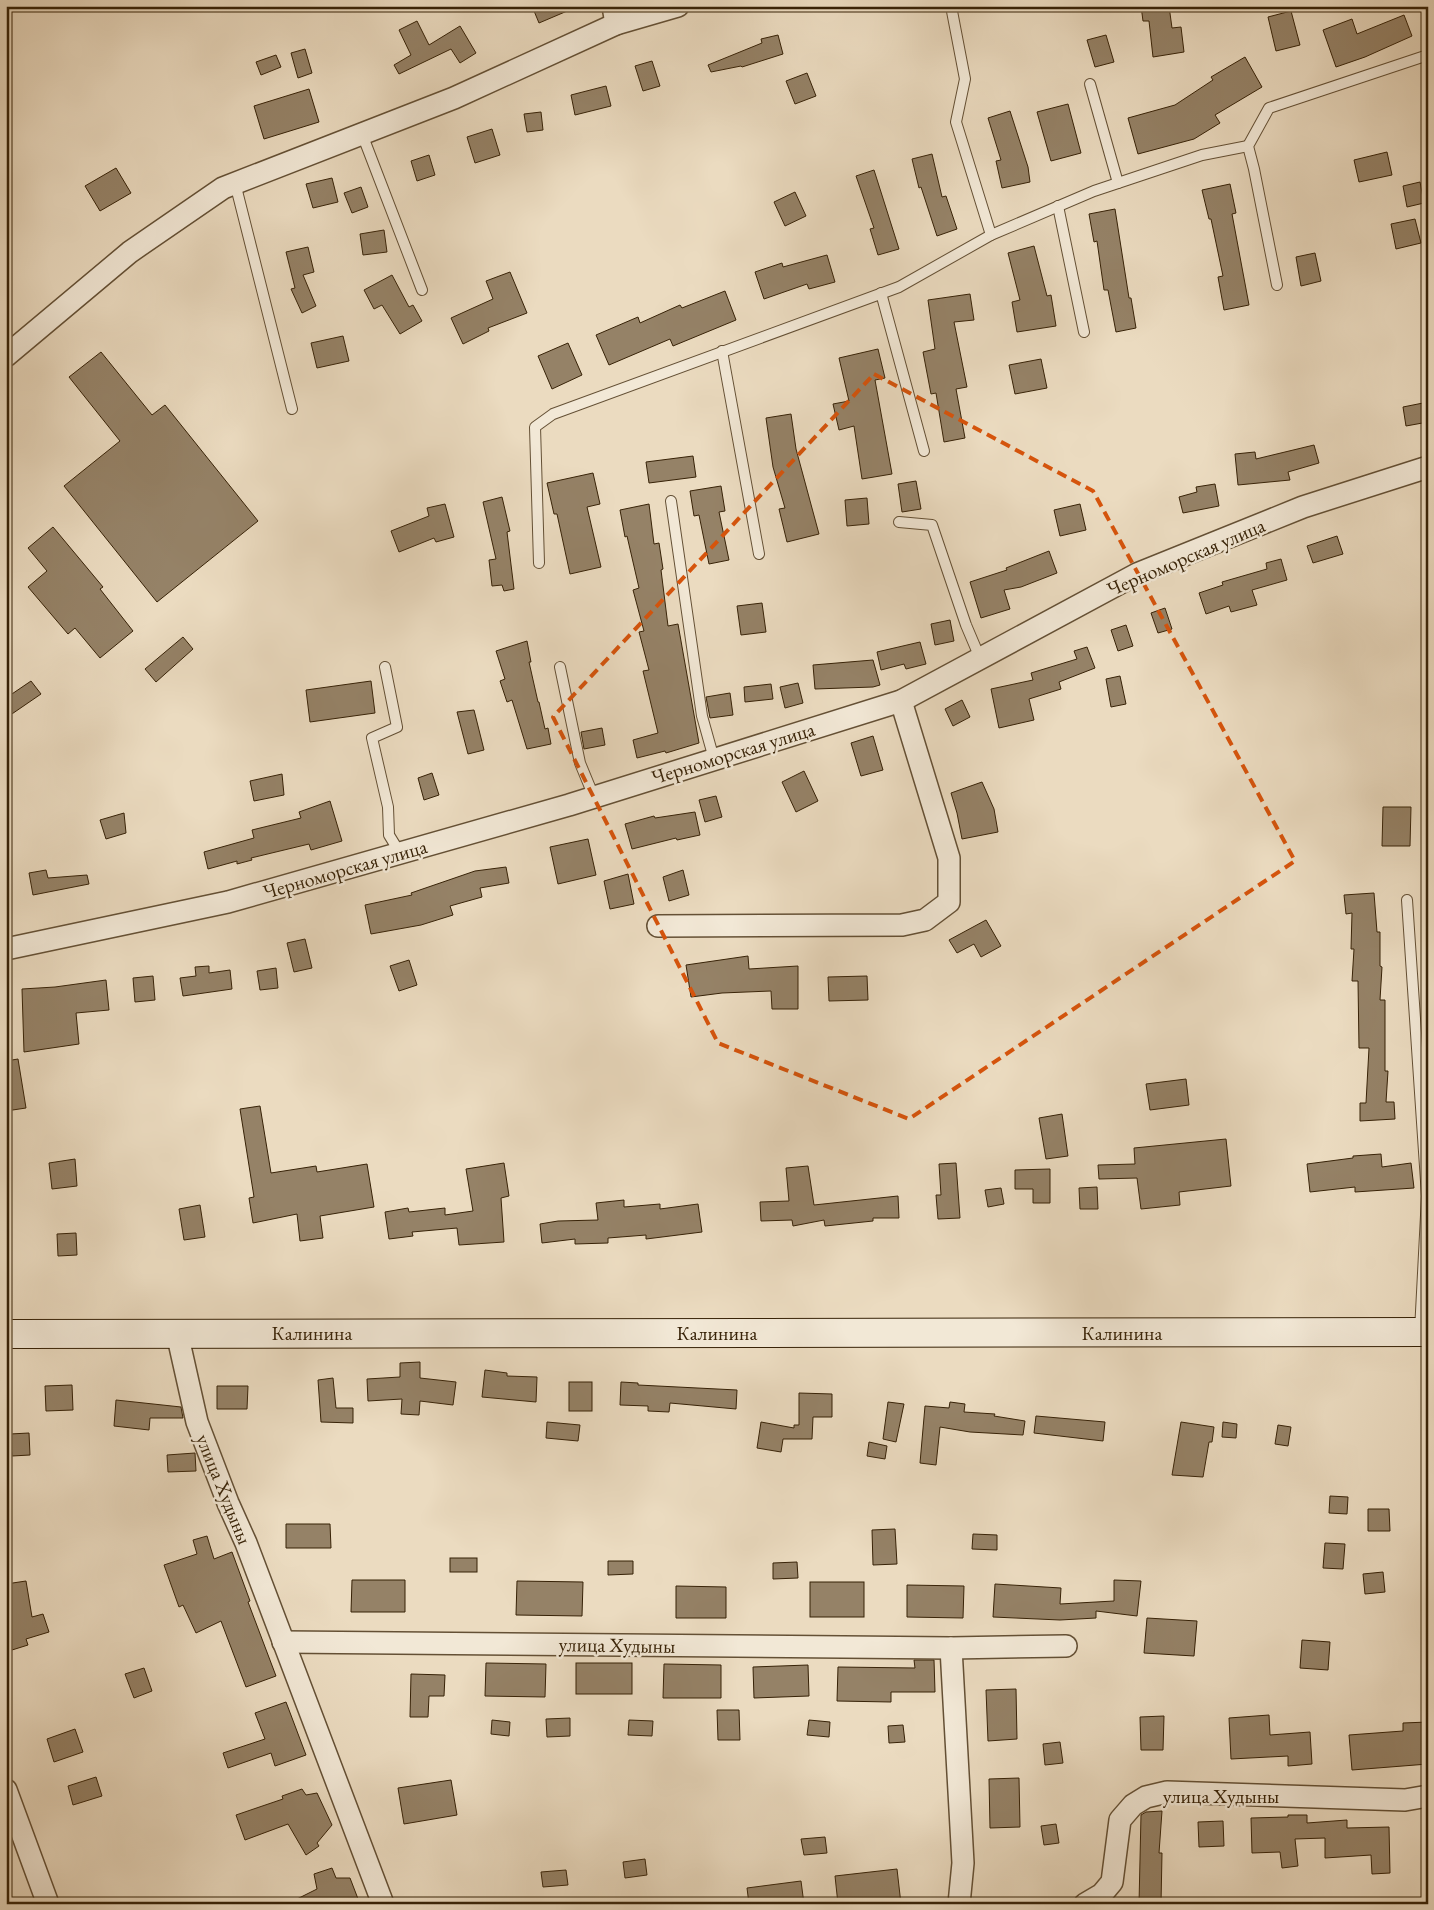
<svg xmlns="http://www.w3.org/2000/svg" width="1434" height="1910" font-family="'EB Garamond',serif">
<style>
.building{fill:#958267;stroke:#372207}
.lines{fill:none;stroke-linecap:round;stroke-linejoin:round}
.lane-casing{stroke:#645035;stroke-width:12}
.street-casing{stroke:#645035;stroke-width:24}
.secondary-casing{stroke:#372207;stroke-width:30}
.lane{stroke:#f2e8d6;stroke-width:10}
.street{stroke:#f2e8d6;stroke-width:21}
.secondary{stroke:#f2e8d6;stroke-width:28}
.marked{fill:none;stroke:#d6540c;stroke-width:4;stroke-dasharray:10 6;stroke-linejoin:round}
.labels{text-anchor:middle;stroke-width:5;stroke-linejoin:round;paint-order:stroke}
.street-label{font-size:20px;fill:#372207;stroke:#f2e8d6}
</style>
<rect width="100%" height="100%" fill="#ebdbc0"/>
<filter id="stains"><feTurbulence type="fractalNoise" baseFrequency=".004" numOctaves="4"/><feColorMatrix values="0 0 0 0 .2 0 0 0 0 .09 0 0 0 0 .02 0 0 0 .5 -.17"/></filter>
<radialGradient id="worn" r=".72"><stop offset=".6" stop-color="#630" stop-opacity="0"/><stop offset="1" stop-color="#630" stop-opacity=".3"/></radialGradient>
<g class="building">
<path d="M532,6H579L539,23Z"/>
<path d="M1141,6H1169L1172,28L1181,27L1184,52L1153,57L1149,21H1143Z"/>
<path d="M1291,11L1300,45L1276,51L1268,17Z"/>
<path d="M1404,15L1412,36L1365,57L1336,67L1323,30L1352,19L1357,34Z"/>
<path d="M417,21L429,45L460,26L476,53L460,63L451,49L399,74L394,65L411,55L399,30Z"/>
<path d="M778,35L783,54L742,67L741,66L711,72L708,65L762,43L761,39Z"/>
<path d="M1106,35L1114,62L1095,67L1087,40Z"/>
<path d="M305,49L312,73L298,78L291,53Z"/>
<path d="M276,55L281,67L261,75L256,62Z"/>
<path d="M1245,57L1262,87L1215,115L1220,123L1194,139L1138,154L1128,118L1175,105L1213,80L1211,77Z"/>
<path d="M652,61L660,86L643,91L635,66Z"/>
<path d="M807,73L816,96L795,104L786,81Z"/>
<path d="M606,86L611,106L575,115L571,95Z"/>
<path d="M309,89L319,122L264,139L254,106Z"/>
<path d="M1068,104L1081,153L1051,161L1037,112Z"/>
<path d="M1010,111L1028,167L1030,182L1002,188L996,161L1001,160L988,118Z"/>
<path d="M541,112L543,130L527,132L524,114Z"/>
<path d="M492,129L500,155L475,163L467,137Z"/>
<path d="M1387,152L1392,175L1359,182L1354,160Z"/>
<path d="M932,154L942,197L946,196L957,229L937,236L921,187L919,188L912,159Z"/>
<path d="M429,155L435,175L417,181L411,161Z"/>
<path d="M116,168L131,193L100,211L85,186Z"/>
<path d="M874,170L899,249L878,255L870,229L874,228L856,176Z"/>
<path d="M332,178L338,202L313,208L306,184Z"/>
<path d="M1420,182L1424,203L1407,207L1403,186Z"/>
<path d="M1230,184L1236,213L1232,214L1249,305L1224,310L1218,277L1223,276L1211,219H1209L1202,190Z"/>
<path d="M361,187L368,207L352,213L344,193Z"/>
<path d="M795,192L806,216L785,226L774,202Z"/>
<path d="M1115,209L1129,298H1131L1136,328L1116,332L1108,290H1104L1097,241L1094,242L1089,214Z"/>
<path d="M1415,219L1421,243L1396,249L1391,224Z"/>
<path d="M384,230L387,252L363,255L360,234Z"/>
<path d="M1034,246L1047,296L1051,295L1056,326L1017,332L1012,302L1020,300L1008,253Z"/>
<path d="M308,247L314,272L303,275L316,306L302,313L291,289L295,288L286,252Z"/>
<path d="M1315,253L1321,281L1301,286L1296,257Z"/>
<path d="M827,255L835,282L809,289L807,284L764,299L755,272L782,263L783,267Z"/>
<path d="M510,272L527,313L488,328L489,331L463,344L451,318L493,299L486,281Z"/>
<path d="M392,275L409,307L413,305L422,321L400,334L382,305L374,309L364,290Z"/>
<path d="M725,291L736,320L673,346L670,339L609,365L596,335L638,317L640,323L680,305L682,308Z"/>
<path d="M970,294L974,320L954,322L967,387L956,389L965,438L944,442L936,393L931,394L923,352L935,349L928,300Z"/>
<path d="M343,336L349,361L317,368L311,343Z"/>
<path d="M568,343L582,375L552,389L538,356Z"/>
<path d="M878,349L885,378L875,380L892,474L862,479L854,426L839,430L833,404L849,401L839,358Z"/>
<path d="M101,352L152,415L165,405L258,521L157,602L64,486L120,441L69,377Z"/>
<path d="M1041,359L1047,388L1015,394L1009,365Z"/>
<path d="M1428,402V422L1406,426L1403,407Z"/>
<path d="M791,414L796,449L819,534L787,542L779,509L785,508L773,467L766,418Z"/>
<path d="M1314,445L1319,463L1288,472L1290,480L1238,485L1235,454L1255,452L1256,459Z"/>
<path d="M693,456L696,477L649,483L646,462Z"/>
<path d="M593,473L600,504L587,507L601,567L570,574L557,514H554L547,483Z"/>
<path d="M916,481L921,509L902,512L898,484Z"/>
<path d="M1215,484L1219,506L1183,513L1179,497L1197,492L1196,487Z"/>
<path d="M721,486L725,511L719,512L729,560L709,564L699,515L694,516L690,491Z"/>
<path d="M502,497L510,531L507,532L514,589L504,591L502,585L492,586L489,560L496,559L483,502Z"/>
<path d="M867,498L869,524L847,526L845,500Z"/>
<path d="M445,504L454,537L436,542L434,538L399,552L391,531L429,516L427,508Z"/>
<path d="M649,504L654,544L659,543L663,569L661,570L668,626L678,624L699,743L666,753L665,751L637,758L633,740L658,733L643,671L649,670L639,632L644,631L633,590L639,588L627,536L625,537L620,510Z"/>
<path d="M1080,504L1086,530L1060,536L1054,510Z"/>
<path d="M53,527L103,587L100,589L133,631L100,658L75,628L68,634L28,587L47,571L28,548Z"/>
<path d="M1337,536L1343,554L1313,563L1307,546Z"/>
<path d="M1049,551L1057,573L1021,587L1004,590L1010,609L981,618L970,582L1007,570L1006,568Z"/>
<path d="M1281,559L1287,580L1252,590L1257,605L1231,612L1229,606L1206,614L1199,593L1223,585L1222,582L1267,569L1266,563Z"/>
<path d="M762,603L766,632L741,635L737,606Z"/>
<path d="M1165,608L1172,629L1158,633L1151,613Z"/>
<path d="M950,620L954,641L935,645L931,624Z"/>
<path d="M1126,625L1133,646L1118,651L1111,630Z"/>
<path d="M183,637L193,649L156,682L145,669Z"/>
<path d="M527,641L531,662H529L538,702H539L545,729L548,728L551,744L527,749L512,700L507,702L500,681L505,679L496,651Z"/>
<path d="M920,642L926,664L906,669L904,664L881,670L877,652Z"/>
<path d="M1087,647L1095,668L1059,682L1061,689L1029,699L1034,720L999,728L991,689L1033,680L1031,673L1077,659L1074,651Z"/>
<path d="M873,660L880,685L873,687L815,689L813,665Z"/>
<path d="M1120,676L1126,704L1111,707L1106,679Z"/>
<path d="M31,681L41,694L6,718V698Z"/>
<path d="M371,681L375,713L310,722L306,690Z"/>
<path d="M798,683L803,703L785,708L780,687Z"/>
<path d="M771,684L773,699L745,702L744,687Z"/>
<path d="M730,693L733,715L710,718L706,697Z"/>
<path d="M962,700L970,717L953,726L945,709Z"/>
<path d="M474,710L484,750L468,754L457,712Z"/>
<path d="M602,728L605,745L584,749L581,732Z"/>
<path d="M873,736L883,770L861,776L851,743Z"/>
<path d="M804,771L818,801L796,812L782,782Z"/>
<path d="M432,773L439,795L424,800L418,778Z"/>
<path d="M282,774L284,795L254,801L250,781Z"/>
<path d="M982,782L994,809L998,832L962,839L957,813L951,793Z"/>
<path d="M716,796L722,817L705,822L699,800Z"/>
<path d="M330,801L342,841L311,850L309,844L251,858L252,860L237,864V861L208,869L204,852L254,838L252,830L301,818L299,812Z"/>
<path d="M1383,807H1411L1410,846H1382Z"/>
<path d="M695,812L700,835L677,840L676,838L632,849L625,824L654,816L655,818Z"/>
<path d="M124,813L126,833L106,839L100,820Z"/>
<path d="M588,839L596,875L558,884L550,847Z"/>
<path d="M506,867L509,883L480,888L482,897L450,906L453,915L421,925L371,934L365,905L412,895L411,893L475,871Z"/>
<path d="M46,870L48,878L87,875L89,884L33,895L29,873Z"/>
<path d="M683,870L689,895L669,901L663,877Z"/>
<path d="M628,874L634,904L610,909L604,881Z"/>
<path d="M1374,893L1377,932H1380V966L1382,967L1380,1000H1385V1071H1388L1386,1102H1394L1395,1119L1360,1121V1103H1366L1369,1048H1359L1358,981H1352L1354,949H1351L1352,913L1346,914L1344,895Z"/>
<path d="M986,920L1001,946L981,957L974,944L957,953L949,940Z"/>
<path d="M305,939L312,968L294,972L287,943Z"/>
<path d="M748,956L749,969L798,966V1009H772L771,991L722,993L691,997L686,965Z"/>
<path d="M409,960L417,985L399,991L390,966Z"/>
<path d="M209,966V973L230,970L232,989L183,996L180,978L196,976L195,967Z"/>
<path d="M276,968L278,988L260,990L257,971Z"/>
<path d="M153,976L155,1000L135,1002L133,978Z"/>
<path d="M867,976L868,1000L829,1001L828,977Z"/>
<path d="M106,980L109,1010L76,1013L79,1044L24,1052L22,989L55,987Z"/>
<path d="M18,1059L26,1108L6,1111V1090L9,1089L6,1061Z"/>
<path d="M1186,1079L1189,1105L1150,1110L1146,1084Z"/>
<path d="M260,1106L271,1173L316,1166L317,1172L367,1164L374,1207L320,1216L323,1238L300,1241L297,1214L253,1223L249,1198L254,1197L240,1109Z"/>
<path d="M1062,1114L1068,1156L1046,1159L1039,1118Z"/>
<path d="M1226,1139L1231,1186L1179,1192L1180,1205L1141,1209L1137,1178L1099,1179L1098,1165L1135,1164L1134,1148Z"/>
<path d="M1381,1154L1382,1167L1411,1163L1414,1188L1355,1192V1187L1310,1192L1307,1164L1353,1158V1156Z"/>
<path d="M75,1159L77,1186L52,1189L49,1163Z"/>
<path d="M504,1163L509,1196L501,1198L504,1242L459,1245L457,1228L412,1232L413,1236L389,1239L385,1212L408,1208L409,1212L445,1208V1215L473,1211L466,1169Z"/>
<path d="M956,1163L960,1218L938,1219L936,1195H941L939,1164Z"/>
<path d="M808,1166L814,1205L898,1196L899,1218H873V1221L825,1226L824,1220L793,1226L792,1220L761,1221L760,1202L789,1201L786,1168Z"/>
<path d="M1050,1169V1203H1033V1189H1015V1170Z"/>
<path d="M1097,1187L1098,1209H1080L1079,1188Z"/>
<path d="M1001,1188L1004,1204L988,1207L985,1190Z"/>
<path d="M624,1200V1207L660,1204V1209L698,1204L702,1232L646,1239V1235L608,1238V1243L575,1244V1239L542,1243L540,1224L558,1221L598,1220L596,1203Z"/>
<path d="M200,1205L205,1237L184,1240L179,1209Z"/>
<path d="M76,1233L77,1255L58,1256L57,1234Z"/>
<path d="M420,1362V1378L456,1382L453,1405L420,1401L419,1415L401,1414L402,1399L368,1401L367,1379L400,1377V1363Z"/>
<path d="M485,1370L507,1373V1376L537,1377L536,1402L482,1397Z"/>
<path d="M333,1378L336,1408H353V1423L321,1422L318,1380Z"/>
<rect x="569" y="1382" width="23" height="29"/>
<path d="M621,1382L638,1383V1385L737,1390L736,1409L670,1403L669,1412L648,1411V1406L620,1405Z"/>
<path d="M72,1385L73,1410L46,1411L45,1386Z"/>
<path d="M217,1386H248L247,1409H217Z"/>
<path d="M799,1393L832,1394V1417H813L812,1439H783L781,1452L757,1448L761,1422L794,1428V1425H799Z"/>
<path d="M116,1400L181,1407L183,1418H150L149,1430L114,1426Z"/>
<path d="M888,1402L904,1404L896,1442L883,1439Z"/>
<path d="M950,1402L965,1404L964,1412L995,1414L994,1416L1025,1421L1023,1435L970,1432L940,1427L936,1465L920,1463L925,1406L949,1408Z"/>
<path d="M1036,1416L1105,1422L1103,1441L1034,1433Z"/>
<path d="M547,1422L580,1425L578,1441L546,1438Z"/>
<path d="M1181,1422L1214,1427L1212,1442H1209L1203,1477L1172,1475Z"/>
<path d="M1223,1422L1237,1424L1236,1438L1222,1437Z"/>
<path d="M1278,1425L1291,1427L1288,1446L1275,1444Z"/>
<path d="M29,1433L30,1455L12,1456L10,1434Z"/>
<path d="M869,1442L887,1446L885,1459L867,1456Z"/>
<path d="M195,1453L196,1471L168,1472L167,1455Z"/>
<path d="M1330,1496L1348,1497L1347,1514L1329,1513Z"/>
<path d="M1368,1509H1389L1390,1531H1368Z"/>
<path d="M286,1524H330L331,1548H286Z"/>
<path d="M895,1529L897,1564L873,1565L872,1530Z"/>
<path d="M973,1534L997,1535V1550L972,1549Z"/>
<path d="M207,1536L214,1559L232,1552L250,1601L248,1602L276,1676L246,1687L221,1621L196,1633L183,1605L179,1607L164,1565L197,1554L193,1540Z"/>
<path d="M1325,1543L1345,1544L1343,1569L1323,1568Z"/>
<rect x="450" y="1558" width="27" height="14"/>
<path d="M608,1561H633V1574L608,1575Z"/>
<path d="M797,1562L798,1578L773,1579V1563Z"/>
<path d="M1383,1572L1385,1592L1365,1594L1363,1574Z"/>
<path d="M352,1580H405V1612H351Z"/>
<path d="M1114,1580L1141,1581L1137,1616L1096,1611V1618L1060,1620L993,1617L995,1584L1061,1588L1060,1604L1114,1601Z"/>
<path d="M26,1581L32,1617L43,1614L49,1632L26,1639L28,1645L12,1650L6,1631V1584Z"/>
<path d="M517,1581L583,1582L582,1616L516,1615Z"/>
<rect x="810" y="1582" width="54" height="35"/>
<path d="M907,1585L964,1586L963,1618L907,1617Z"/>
<path d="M676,1586L726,1587V1618H676Z"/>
<path d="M1147,1618L1197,1621L1194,1656L1144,1653Z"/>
<path d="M1302,1640L1330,1642L1328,1670L1300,1668Z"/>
<path d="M914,1660H934L935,1692H891V1702L837,1701L838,1667L915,1668Z"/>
<path d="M486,1663L546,1664L545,1697L485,1696Z"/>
<rect x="576" y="1663" width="56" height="31"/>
<path d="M664,1664L721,1665V1698H663Z"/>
<path d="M808,1665L809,1696L754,1698L753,1667Z"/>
<path d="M144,1668L152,1691L134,1698L125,1674Z"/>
<path d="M411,1674L445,1675L444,1696H429L428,1717H410Z"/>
<path d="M1016,1689L1017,1739L988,1741L986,1690Z"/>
<path d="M286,1702L306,1755L275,1766L271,1753L228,1768L223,1753L265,1739L255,1713Z"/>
<path d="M717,1710H739L740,1740H718Z"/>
<path d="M1269,1715L1270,1735L1310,1732L1312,1764L1288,1766V1756L1231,1759L1229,1718Z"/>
<path d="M1164,1716L1163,1750H1141L1140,1717Z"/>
<path d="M570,1718V1736L547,1737L546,1719Z"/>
<path d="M492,1720L510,1722L509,1736L491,1734Z"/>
<path d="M629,1720L653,1721L652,1736L628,1735Z"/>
<path d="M809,1720L830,1722L829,1737L807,1735Z"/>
<path d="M1428,1722V1764L1352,1770L1349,1735L1403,1731V1723Z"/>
<path d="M903,1725L905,1742L889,1743L888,1726Z"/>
<path d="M75,1729L83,1752L54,1762L47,1739Z"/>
<path d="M1060,1742L1063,1763L1045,1765L1043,1744Z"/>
<path d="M96,1777L102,1796L73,1805L68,1786Z"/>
<path d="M1019,1778L1020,1827L990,1828L989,1779Z"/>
<path d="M451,1780L457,1815L404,1824L398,1788Z"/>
<path d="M302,1789L306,1795L317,1793L332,1825L317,1843L319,1846L306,1855L288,1824L245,1840L236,1815L283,1799L282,1796Z"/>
<path d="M1162,1811L1159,1853H1162L1161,1904H1139L1141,1815L1146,1812Z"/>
<path d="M1288,1815H1307V1823L1347,1820V1828L1389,1827L1390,1873L1372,1874L1371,1855L1325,1858V1838L1295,1839L1298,1866L1282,1868L1280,1852L1252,1853L1251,1818L1288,1817Z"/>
<path d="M1223,1821L1224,1846L1199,1847L1198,1822Z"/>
<path d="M1056,1824L1059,1843L1044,1845L1041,1826Z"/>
<path d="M825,1837L827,1853L804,1855L801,1839Z"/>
<path d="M645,1859L647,1875L625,1878L623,1862Z"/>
<path d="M332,1868L336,1878H350L360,1904H287L317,1889L314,1874Z"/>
<path d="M897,1869L901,1904H838L835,1876Z"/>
<path d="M566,1870L568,1885L543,1887L541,1872Z"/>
<path d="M801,1881L804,1904H749L747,1888Z"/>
</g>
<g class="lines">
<g class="lane-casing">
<g id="lane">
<path d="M951,6L965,79L956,122L991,235"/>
<path d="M1090,84L1118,183"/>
<path d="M362,134L422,290"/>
<path d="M235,183L292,409"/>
<path d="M1058,206L1084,332"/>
<path d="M1277,285L1254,169L1248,146L1269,108L1428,55"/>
<path d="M881,293L924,451"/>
<path d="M722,351L759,554"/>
<path d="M671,501L702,716L714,759"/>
<path d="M899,522L932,525L966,625L980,658"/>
<path d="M539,563L535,427L553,414L899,287L991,235L1094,191L1202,155L1248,146"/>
<path d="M385,667L397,727L372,738L388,807L389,835L400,853"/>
<path d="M560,667L580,763L594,797"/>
<path d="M1407,900L1427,1196L1420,1331"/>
</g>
</g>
<g class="street-casing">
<g id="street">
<path d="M613,6L616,24"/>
<path d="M6,356L130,252L223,188L454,98L616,24L678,6"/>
<path d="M658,926L902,925L925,920L949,902V858L901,701"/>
<path d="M6,949L228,902L569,805L901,701L1137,574L1303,507L1428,467"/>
<path d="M177,1333L197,1422L228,1503L246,1543L383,1904"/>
<path d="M283,1642L951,1648L1066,1646"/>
<path d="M951,1648L963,1863L959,1904"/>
<path d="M6,1790L48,1904"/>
<path d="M1085,1904L1102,1894L1112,1882L1120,1820L1133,1805L1146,1797L1167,1792L1405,1800L1428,1796"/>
</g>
</g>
<g class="secondary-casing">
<path id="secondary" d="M6,1334L1428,1332"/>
</g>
<use href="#lane" class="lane"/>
<use href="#street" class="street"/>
<use href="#secondary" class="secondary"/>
</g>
<path class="marked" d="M874,374L1093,491L1295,861L909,1119L718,1043L553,717Z"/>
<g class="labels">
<g class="street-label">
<text transform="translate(1186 557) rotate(-23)" y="7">Черноморская улица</text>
<text transform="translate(733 753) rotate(-17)" y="7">Черноморская улица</text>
<text transform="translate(345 869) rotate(-16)" y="7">Черноморская улица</text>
<text x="312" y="1340">Калинина</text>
<text x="717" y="1340">Калинина</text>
<text x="1122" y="1340">Калинина</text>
<text transform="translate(224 1489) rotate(68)" y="7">улица Худыны</text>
<text transform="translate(617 1645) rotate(1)" y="7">улица Худыны</text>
<text x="1221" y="1803">улица Худыны</text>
</g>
</g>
<rect width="1434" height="1910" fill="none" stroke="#ebdbc0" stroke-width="25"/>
<rect x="8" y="8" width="1419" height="1895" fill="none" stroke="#372207" stroke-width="2.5"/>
<rect x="12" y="12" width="1409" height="1885" fill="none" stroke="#372207"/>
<rect width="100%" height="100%" filter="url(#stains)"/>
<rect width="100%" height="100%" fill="url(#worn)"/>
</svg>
